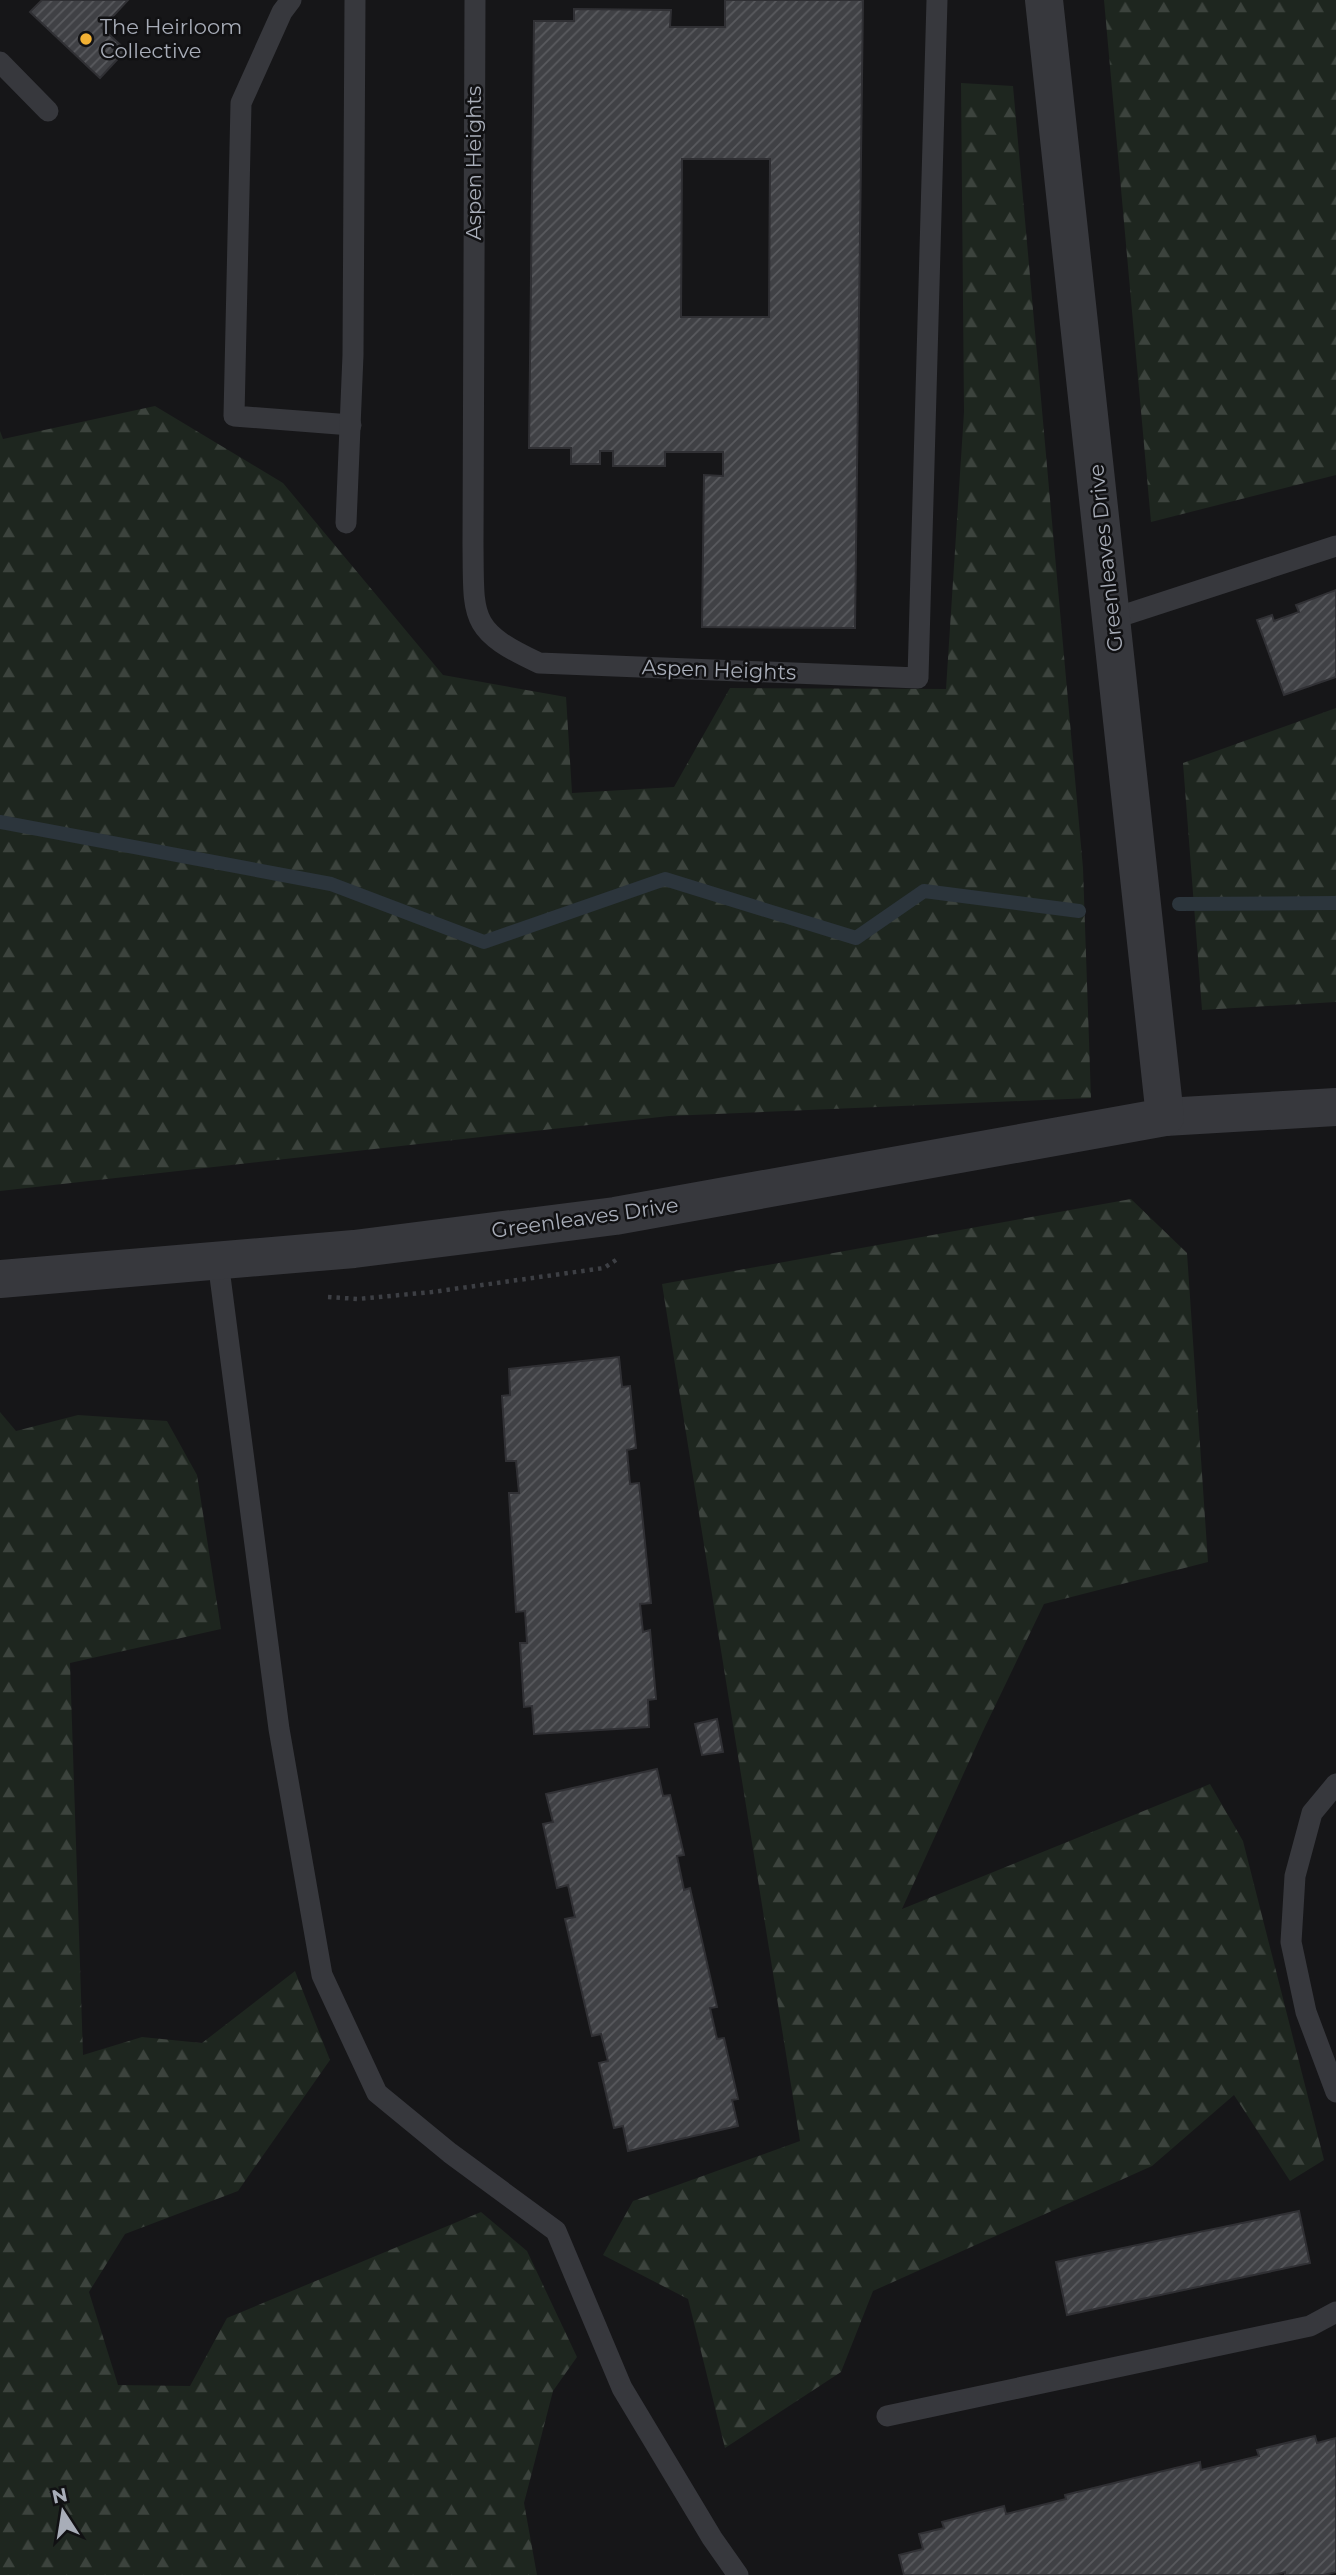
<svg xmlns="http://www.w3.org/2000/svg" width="1336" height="2575" font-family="Montserrat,sans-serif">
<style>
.forest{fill:url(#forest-firs)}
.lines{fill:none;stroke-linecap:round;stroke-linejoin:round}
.stream{stroke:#2c353c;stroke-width:14}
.building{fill:url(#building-hatch);stroke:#303034;stroke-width:2;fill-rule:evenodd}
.path{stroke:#3d3f44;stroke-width:4.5;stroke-dasharray:3.5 5;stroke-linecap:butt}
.service{stroke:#37383d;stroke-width:21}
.minor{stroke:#37383d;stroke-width:38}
.poi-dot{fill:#f2b134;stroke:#111113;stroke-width:2.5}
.labels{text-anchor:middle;stroke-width:5;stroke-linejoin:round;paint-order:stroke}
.poi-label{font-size:21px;fill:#a8adb8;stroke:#111113;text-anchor:start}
.street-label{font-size:21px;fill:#a8adb8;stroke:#111113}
</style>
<defs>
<pattern id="forest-firs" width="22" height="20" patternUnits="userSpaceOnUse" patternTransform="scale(1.75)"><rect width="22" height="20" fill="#1e261f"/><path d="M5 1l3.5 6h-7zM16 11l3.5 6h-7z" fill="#3c433d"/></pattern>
<pattern id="building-hatch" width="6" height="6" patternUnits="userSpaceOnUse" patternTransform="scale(1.75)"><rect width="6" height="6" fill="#404145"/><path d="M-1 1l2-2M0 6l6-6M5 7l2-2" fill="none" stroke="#595a5e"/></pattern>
</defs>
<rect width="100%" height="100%" fill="#161618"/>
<g class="forest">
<path d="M1104,0H1336V475L1151,522Z"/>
<path d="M961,83L1013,86L1083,868L1091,1098L669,1116L0,1191V431L3,439L155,406L283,483L443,675L566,697L572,793L674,787L730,688L946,689L964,412Z"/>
<path d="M1336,708V1002L1202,1010L1183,763Z"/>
<path d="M1131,1199L1187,1253L1208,1562L1044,1604L983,1731L902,1909L1210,1784L1243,1841L1324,2160L1290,2181L1234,2095L1152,2166L873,2291L841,2372L725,2448L688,2299L603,2255L633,2201L800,2141L662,1284Z"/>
<path d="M0,1412L16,1431L78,1415L167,1421L197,1475L221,1629L70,1663L83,2055L142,2037L202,2043L295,1971L330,2060L238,2191L125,2234L89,2292L118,2385L190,2386L227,2318L481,2212L527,2251L577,2357L553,2391L524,2503L537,2575H0Z"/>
</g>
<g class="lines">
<g class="stream">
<path d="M0,822L331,884L484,942L665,879L856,938L924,891L1079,911"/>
<path d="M1179,904L1336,903"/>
</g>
</g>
<g class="building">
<path d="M42,0H128L102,28L126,50L100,78L30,12Z"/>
<path d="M725,0H863L855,628L702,627L704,475L723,476V452H665V466H613V451H600V464H571V448H529L534,21H574V9L671,10L670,27H725ZM682,159H770L769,317H681Z"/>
<path d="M1336,590V677L1284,695L1257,620L1272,615L1274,621L1299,612L1296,605Z"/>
<path d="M619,1357L622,1387L630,1386L636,1448L627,1450L630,1484L639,1483L651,1603L640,1604L643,1632L650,1630L656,1699L648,1700L649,1727L534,1734L532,1706L524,1707L520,1643H527L525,1611L516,1612L509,1493H519L516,1461H506L502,1396L510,1395L509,1369Z"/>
<path d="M717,1719L723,1752L702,1755L695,1724Z"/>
<path d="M657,1769L663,1796L670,1795L684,1855L677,1856L684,1890L690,1888L717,2007L710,2008L717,2039L724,2038L738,2099L732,2100L738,2126L628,2151L623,2126L614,2128L599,2063L608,2061L601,2034L592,2036L565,1919L575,1917L568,1885L557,1888L543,1824L553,1822L546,1794Z"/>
<path d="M1299,2211L1310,2263L1067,2315L1056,2262Z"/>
<path d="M1315,2436L1317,2443L1336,2438V2572L1324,2575H1285V2572L1274,2575H904L899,2555L923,2549L919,2534L944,2528L942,2522L1004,2506L1006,2514L1066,2499L1065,2495L1200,2462L1201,2470L1259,2456L1257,2450Z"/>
</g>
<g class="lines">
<path class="path" d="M328,1297L358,1299L432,1292L604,1268L616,1260"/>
<g class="service">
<path d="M291,0L282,12L241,103L234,416L351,425"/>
<path d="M475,0L473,545C474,618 468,630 539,663L918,678L937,0"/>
<path d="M0,62L48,111"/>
<path d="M346,523L353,355L355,0"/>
<path d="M1112,619L1336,546"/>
<path d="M218,1261L279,1729L322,1975L377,2093L450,2153L556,2231L622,2388L712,2538L738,2575"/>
<path d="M1336,1784L1312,1813L1295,1876L1291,1942L1306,2012L1336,2092"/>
<path d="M887,2416L1310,2326L1336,2312"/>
</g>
<g class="minor">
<path d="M1165,1117L1336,1107"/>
<path d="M0,1279L354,1249L615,1216L1165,1117L1044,0"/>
</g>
</g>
<circle class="poi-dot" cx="86" cy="39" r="7"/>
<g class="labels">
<g class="poi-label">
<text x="100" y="34">The Heirloom<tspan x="100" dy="24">Collective</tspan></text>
</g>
<g class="street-label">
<text transform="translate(474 163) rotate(-90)" y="7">Aspen Heights</text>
<text transform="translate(1106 558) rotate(-96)" y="7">Greenleaves Drive</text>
<text transform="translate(719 670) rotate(2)" y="7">Aspen Heights</text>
<text transform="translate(585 1218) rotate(-8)" y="7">Greenleaves Drive</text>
</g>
</g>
<g transform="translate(63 2512) rotate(348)" stroke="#111113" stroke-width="5" paint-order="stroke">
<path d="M0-5L12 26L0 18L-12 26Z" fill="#a8adb8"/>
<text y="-10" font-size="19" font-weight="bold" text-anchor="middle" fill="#a8adb8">N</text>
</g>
</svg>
